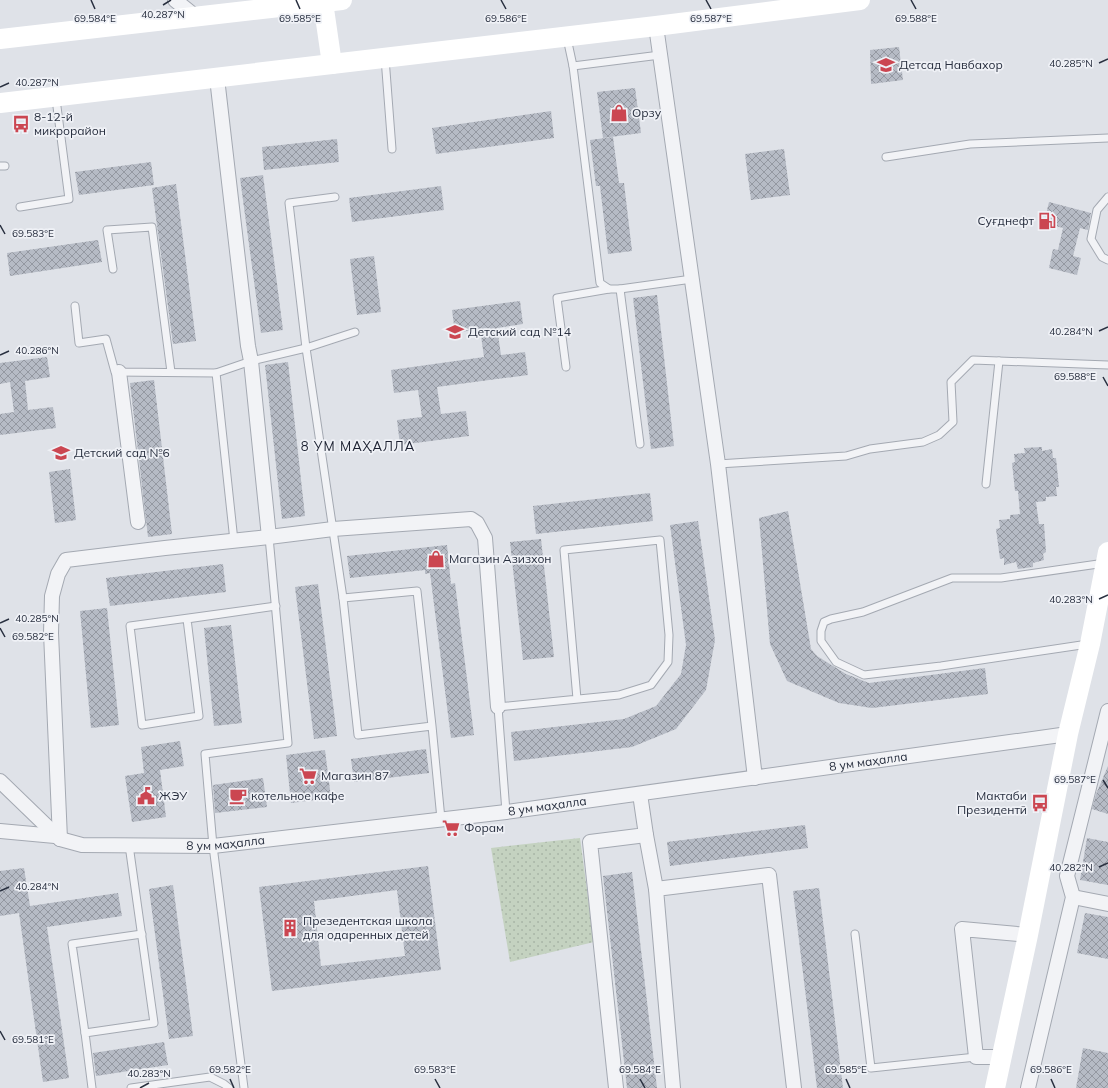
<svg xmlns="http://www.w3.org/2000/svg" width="1108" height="1088" font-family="Mulish,sans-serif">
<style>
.park{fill:url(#park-dots)}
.building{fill:url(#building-cross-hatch);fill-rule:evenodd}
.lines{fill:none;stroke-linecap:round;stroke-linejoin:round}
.lane-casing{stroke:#a4a9b2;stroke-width:9}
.street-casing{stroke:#a4a9b2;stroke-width:16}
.lane{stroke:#f2f3f6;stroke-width:7}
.street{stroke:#f2f3f6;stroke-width:14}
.secondary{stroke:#fff;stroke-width:20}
.ticks{fill:none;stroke:#282f3f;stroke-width:1.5}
.labels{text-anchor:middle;stroke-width:3.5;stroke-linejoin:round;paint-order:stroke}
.poi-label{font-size:12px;fill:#282f3f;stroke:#eff1f6;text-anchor:start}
.street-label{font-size:12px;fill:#282f3f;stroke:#eff1f6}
.neighbourhood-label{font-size:13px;letter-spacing:1px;fill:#1b2030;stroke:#eff1f6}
.ticks-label{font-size:10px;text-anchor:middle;fill:#282f3f;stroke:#eff1f6;stroke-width:3.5;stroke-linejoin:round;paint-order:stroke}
</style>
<defs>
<pattern id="park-dots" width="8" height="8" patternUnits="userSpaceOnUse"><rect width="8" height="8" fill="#c4d2c0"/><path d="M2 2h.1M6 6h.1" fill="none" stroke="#a8b5a6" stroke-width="1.8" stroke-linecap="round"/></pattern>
<pattern id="building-cross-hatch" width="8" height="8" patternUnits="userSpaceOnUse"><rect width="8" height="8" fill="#b6bbc5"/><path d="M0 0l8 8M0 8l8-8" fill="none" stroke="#9498a1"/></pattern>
</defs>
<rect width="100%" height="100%" fill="#dfe2e8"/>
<path class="park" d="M580,838L594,942L510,962L491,848Z"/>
<g class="building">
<path d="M899,47L903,80L871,84L870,50Z"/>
<path d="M635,88L641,133L603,138L597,92Z"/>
<path d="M551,111L554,138L436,154L432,128Z"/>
<path d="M613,137L619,183H624L632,251L608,254L600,186H596L590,140Z"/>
<path d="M337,139L339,162L264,170L262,147Z"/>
<path d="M784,149L790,195L751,200L745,154Z"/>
<path d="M151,162L154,185L79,195L75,172Z"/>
<path d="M263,175L283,330L261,333L240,178Z"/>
<path d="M176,184L196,341L173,344L152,188Z"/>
<path d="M441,186L444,210L352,222L349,198Z"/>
<path d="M1049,202L1091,213L1088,230L1080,228L1073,256L1081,258L1077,275L1049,268L1053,249L1058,250L1063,228L1044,223Z"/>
<path d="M98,240L102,262L10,276L7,253Z"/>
<path d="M374,256L381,312L357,315L350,259Z"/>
<path d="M657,295L674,446L651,449L633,298Z"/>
<path d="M520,301L523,324L497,328L501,355L525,352L528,375L437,387L441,414L466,411L469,436L400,445L397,420L422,417L418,390L394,393L391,370L484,357L480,329L455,333L452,310Z"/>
<path d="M47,357L50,377L25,381L28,410L53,407L56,428L0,435V414L14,412L10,382L0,384V363Z"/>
<path d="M288,362L305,516L282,519L265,365Z"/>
<path d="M154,380L172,534L148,537L130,383Z"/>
<path d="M1042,447V451L1052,449L1053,458H1056L1059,487H1056L1057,496L1046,497V501L1036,502L1039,524H1044L1046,552L1043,554L1044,560L1033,563V567L1018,569L1016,562L1004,565V558L1000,559L996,529L1000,528L999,520L1010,519V515L1020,514L1018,491H1015L1012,463L1015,462L1014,454L1025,453L1024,448Z"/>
<path d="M70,469L76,520L55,523L49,472Z"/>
<path d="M650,493L653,521L536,534L533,506Z"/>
<path d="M788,511L811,649L817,656L846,674L869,683L985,668L988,694L872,708L839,703L787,681L770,644L759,518Z"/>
<path d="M698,521L715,640L706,690L676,729L632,747L514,761L511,732L624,719L656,706L681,674L686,645L670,525Z"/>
<path d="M541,539L554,657L523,660L510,542Z"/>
<path d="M447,545L451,584L455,583L474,735L451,738L430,573L425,574V570L350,578L347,556Z"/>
<path d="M223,564L226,592L110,606L106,578Z"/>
<path d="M318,584L337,736L314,739L295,587Z"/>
<path d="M107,608L119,725L91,728L80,611Z"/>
<path d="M231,625L242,723L214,726L204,628Z"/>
<path d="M180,741L184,766L160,770L166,817L132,822L125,776L144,773L141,747Z"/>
<path d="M426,749L429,773L354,782L351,759Z"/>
<path d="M325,750L331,798L291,803L286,755Z"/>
<path d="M1108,766V814L1092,809L1096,794Z"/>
<path d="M263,778L267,807L215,813L213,785Z"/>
<path d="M805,825L808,848L670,866L667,842Z"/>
<path d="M1087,838L1108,842V885L1080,880Z"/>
<path d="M428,866L441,970L272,991L259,887ZM397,890L405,956L321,966L314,901Z"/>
<path d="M24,868L30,906L118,893L122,916L47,927L69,1078L43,1082L19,913L0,916V871Z"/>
<path d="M632,872L657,1088H627L603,876Z"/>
<path d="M173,885L193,1036L169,1039L149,889Z"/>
<path d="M819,888L843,1088H817L793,891Z"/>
<path d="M1085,913L1108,917V959L1077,953Z"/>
<path d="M164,1042L168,1065L96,1076L93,1053Z"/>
<path d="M1083,1048L1108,1053V1088H1076Z"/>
</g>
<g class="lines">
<g class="lane-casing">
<g id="lane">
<path d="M567,38L573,66"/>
<path d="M660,55L573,66L600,283L609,289H620L692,279"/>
<path d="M385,58L392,149"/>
<path d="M886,157L970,144L1108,138"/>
<path d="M0,166H5"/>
<path d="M335,197L289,203L306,348L355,332"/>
<path d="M1108,197L1097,210L1091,239L1102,257L1108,260"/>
<path d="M20,207L69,199L56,99"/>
<path d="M113,269L107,230L152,227L171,372"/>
<path d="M620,289L640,444"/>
<path d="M75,306L79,343L106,339L115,372L216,373L251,361L306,348L343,598"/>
<path d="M566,367L557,298L609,289"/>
<path d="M216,373L234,541"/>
<path d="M718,464L846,456L870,449L923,442L939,435L953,422L951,382L973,360L1108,365"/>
<path d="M986,484L999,361"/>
<path d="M276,606L187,619L199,716L142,725L130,626Z"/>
<path d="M1088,644L941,666L864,675L836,662L821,641V631L824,622L831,619L863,612L952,578H1001L1105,563"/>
<path d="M432,726L358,735L343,598L417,591L432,726L441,819"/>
<path d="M506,812L498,707L619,695L651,685L668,662L669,635L660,540L564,550L577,699"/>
<path d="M855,934L871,1068L976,1057"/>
<path d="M85,1033L72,944L142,934"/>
<path d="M92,1088L85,1033L154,1023L129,845"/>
<path d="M131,1088L210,1077L224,1084L229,1088"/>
<path d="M244,1088L213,846L205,754L288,743L269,537"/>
</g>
</g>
<g class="street-casing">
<g id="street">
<path d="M175,0L196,17"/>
<path d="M656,26L718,464L755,778"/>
<path d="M217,78L248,346L251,361L269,537"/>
<path d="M119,372L138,522"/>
<path id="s1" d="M0,781L60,839L82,845L213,846L506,812L1068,734"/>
<path d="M0,831L55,836"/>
<path d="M646,835L656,889"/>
<path d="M60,839L51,633L52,596L58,574L66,560L165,548L269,537L333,529L471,519L477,523L485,538L498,707"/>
<path d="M1073,897L1108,904"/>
<path d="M1001,1057H976L962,929L1028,935"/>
<path d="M616,1088L590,842L646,835L640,794"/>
<path d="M673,1088L656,889L769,875L794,1088"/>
<path d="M1028,1088L1073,897L1067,876L1108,711"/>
</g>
</g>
<use href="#lane" class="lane"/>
<use href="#street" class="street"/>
<g class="secondary">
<path d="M323,2L332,64"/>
<path d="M0,39L342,0"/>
<path d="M0,103L656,26L860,0"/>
<path d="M995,1088L1028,935L1068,734L1090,644L1108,552"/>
</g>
</g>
<path class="ticks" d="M91,0L95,9M296,0L300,9M501,0L506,9M706,0L711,9M911,0L916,9M163,5L171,0M1099,63L1108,59M0,87L9,83M0,225L5,234M1099,331L1108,327M0,355L9,351M1103,377L1108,386M1099,599L1108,595M0,623L9,619M0,628L5,637M1103,780L1108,788M1099,867L1108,863M0,891L9,887M0,1031L5,1040M230,1079L234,1088M435,1079L440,1088M640,1079L645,1088M846,1079L850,1088M1051,1079L1055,1088M140,1088L149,1083"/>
<defs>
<g id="school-bare" transform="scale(1.38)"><path d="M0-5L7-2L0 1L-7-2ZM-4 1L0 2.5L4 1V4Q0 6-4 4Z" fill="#cb4651" stroke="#eff1f6" stroke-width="2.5" paint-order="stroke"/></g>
<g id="shop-bare" transform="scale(1.38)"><path d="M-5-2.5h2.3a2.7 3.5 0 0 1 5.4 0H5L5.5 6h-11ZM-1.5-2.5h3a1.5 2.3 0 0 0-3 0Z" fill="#cb4651" stroke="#eff1f6" stroke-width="2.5" paint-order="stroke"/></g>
<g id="bus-bare" transform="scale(1.38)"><path d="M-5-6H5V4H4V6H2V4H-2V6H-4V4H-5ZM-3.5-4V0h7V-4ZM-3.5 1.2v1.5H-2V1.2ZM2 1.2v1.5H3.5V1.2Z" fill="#cb4651" stroke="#eff1f6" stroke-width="2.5" paint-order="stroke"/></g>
<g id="fuel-bare" transform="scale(1.38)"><path d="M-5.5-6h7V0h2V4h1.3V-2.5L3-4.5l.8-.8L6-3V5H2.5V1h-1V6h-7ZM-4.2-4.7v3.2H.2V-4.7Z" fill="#cb4651" stroke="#eff1f6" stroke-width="2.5" paint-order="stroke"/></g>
<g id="supermarket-bare" transform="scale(1.38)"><path d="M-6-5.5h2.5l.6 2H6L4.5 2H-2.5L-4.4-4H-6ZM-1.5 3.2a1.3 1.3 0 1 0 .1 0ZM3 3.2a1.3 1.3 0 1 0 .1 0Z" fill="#cb4651" stroke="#eff1f6" stroke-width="2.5" paint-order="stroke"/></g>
<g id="civic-bare" transform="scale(1.38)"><path d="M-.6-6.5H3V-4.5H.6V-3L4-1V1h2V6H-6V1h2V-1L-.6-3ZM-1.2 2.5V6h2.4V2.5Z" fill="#cb4651" stroke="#eff1f6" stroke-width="2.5" paint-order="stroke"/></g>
<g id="cafe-bare" transform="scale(1.38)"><path d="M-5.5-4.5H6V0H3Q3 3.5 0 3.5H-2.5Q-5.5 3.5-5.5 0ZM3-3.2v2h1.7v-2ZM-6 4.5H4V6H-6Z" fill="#cb4651" stroke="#eff1f6" stroke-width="2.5" paint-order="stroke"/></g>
<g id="building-bare" transform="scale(1.38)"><path d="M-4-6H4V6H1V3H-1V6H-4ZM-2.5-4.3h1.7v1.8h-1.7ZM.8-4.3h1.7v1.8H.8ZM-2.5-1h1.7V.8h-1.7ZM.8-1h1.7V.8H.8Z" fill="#cb4651" stroke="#eff1f6" stroke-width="2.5" paint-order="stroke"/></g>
</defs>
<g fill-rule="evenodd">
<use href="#school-bare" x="886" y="65"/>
<use href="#shop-bare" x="619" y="113"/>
<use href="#bus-bare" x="21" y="124"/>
<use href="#fuel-bare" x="1047" y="221"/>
<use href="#school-bare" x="455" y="332"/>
<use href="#school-bare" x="61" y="453"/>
<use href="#shop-bare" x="436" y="559"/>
<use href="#supermarket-bare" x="308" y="776"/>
<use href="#civic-bare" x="146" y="796"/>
<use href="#cafe-bare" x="238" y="796"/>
<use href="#bus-bare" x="1040" y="803"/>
<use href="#supermarket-bare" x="451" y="828"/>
<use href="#building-bare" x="290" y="928"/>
</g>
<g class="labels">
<g class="poi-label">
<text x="899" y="69">Детсад Навбахор</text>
<text x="632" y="117">Орзу</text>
<text x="34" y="121">8-12-й<tspan x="34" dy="14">микрорайон</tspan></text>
<text x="1034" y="225" text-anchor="end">Суғднефт</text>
<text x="468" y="336">Детский сад №14</text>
<text x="74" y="457">Детский сад №6</text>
<text x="449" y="563">Магазин Азизхон</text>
<text x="321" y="780">Магазин 87</text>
<text x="159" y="800">ЖЭУ</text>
<text x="251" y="800">котельное кафе</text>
<text x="1027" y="800" text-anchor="end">Мактаби<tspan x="1027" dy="14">Президентӣ</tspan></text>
<text x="464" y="832">Форам</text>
<text x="303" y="925">Презедентская школа<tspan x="303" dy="14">для одаренных детей</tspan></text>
</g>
<g class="street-label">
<text dy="4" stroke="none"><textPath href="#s1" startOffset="898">8 ум маҳалла</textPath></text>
<text dy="4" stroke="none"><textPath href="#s1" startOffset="574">8 ум маҳалла</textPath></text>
<text dy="4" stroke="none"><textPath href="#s1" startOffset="250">8 ум маҳалла</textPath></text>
</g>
<g class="neighbourhood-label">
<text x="358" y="451">8 УМ МАҲАЛЛА</text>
</g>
</g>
<g class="ticks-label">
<text x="163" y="18">40.287°N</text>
<text x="95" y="22">69.584°E</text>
<text x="300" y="22">69.585°E</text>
<text x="506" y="22">69.586°E</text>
<text x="711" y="22">69.587°E</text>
<text x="916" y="22">69.588°E</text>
<text x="1071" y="67">40.285°N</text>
<text x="37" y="86">40.287°N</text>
<text x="33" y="237">69.583°E</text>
<text x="1071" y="335">40.284°N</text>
<text x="37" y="354">40.286°N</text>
<text x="1075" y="380">69.588°E</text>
<text x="1071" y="603">40.283°N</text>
<text x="37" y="622">40.285°N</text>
<text x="33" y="640">69.582°E</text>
<text x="1075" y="783">69.587°E</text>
<text x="1071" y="871">40.282°N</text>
<text x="37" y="890">40.284°N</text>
<text x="33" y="1043">69.581°E</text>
<text x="230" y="1073">69.582°E</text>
<text x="435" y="1073">69.583°E</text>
<text x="640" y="1073">69.584°E</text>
<text x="846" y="1073">69.585°E</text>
<text x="1051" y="1073">69.586°E</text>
<text x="149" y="1077">40.283°N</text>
</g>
</svg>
